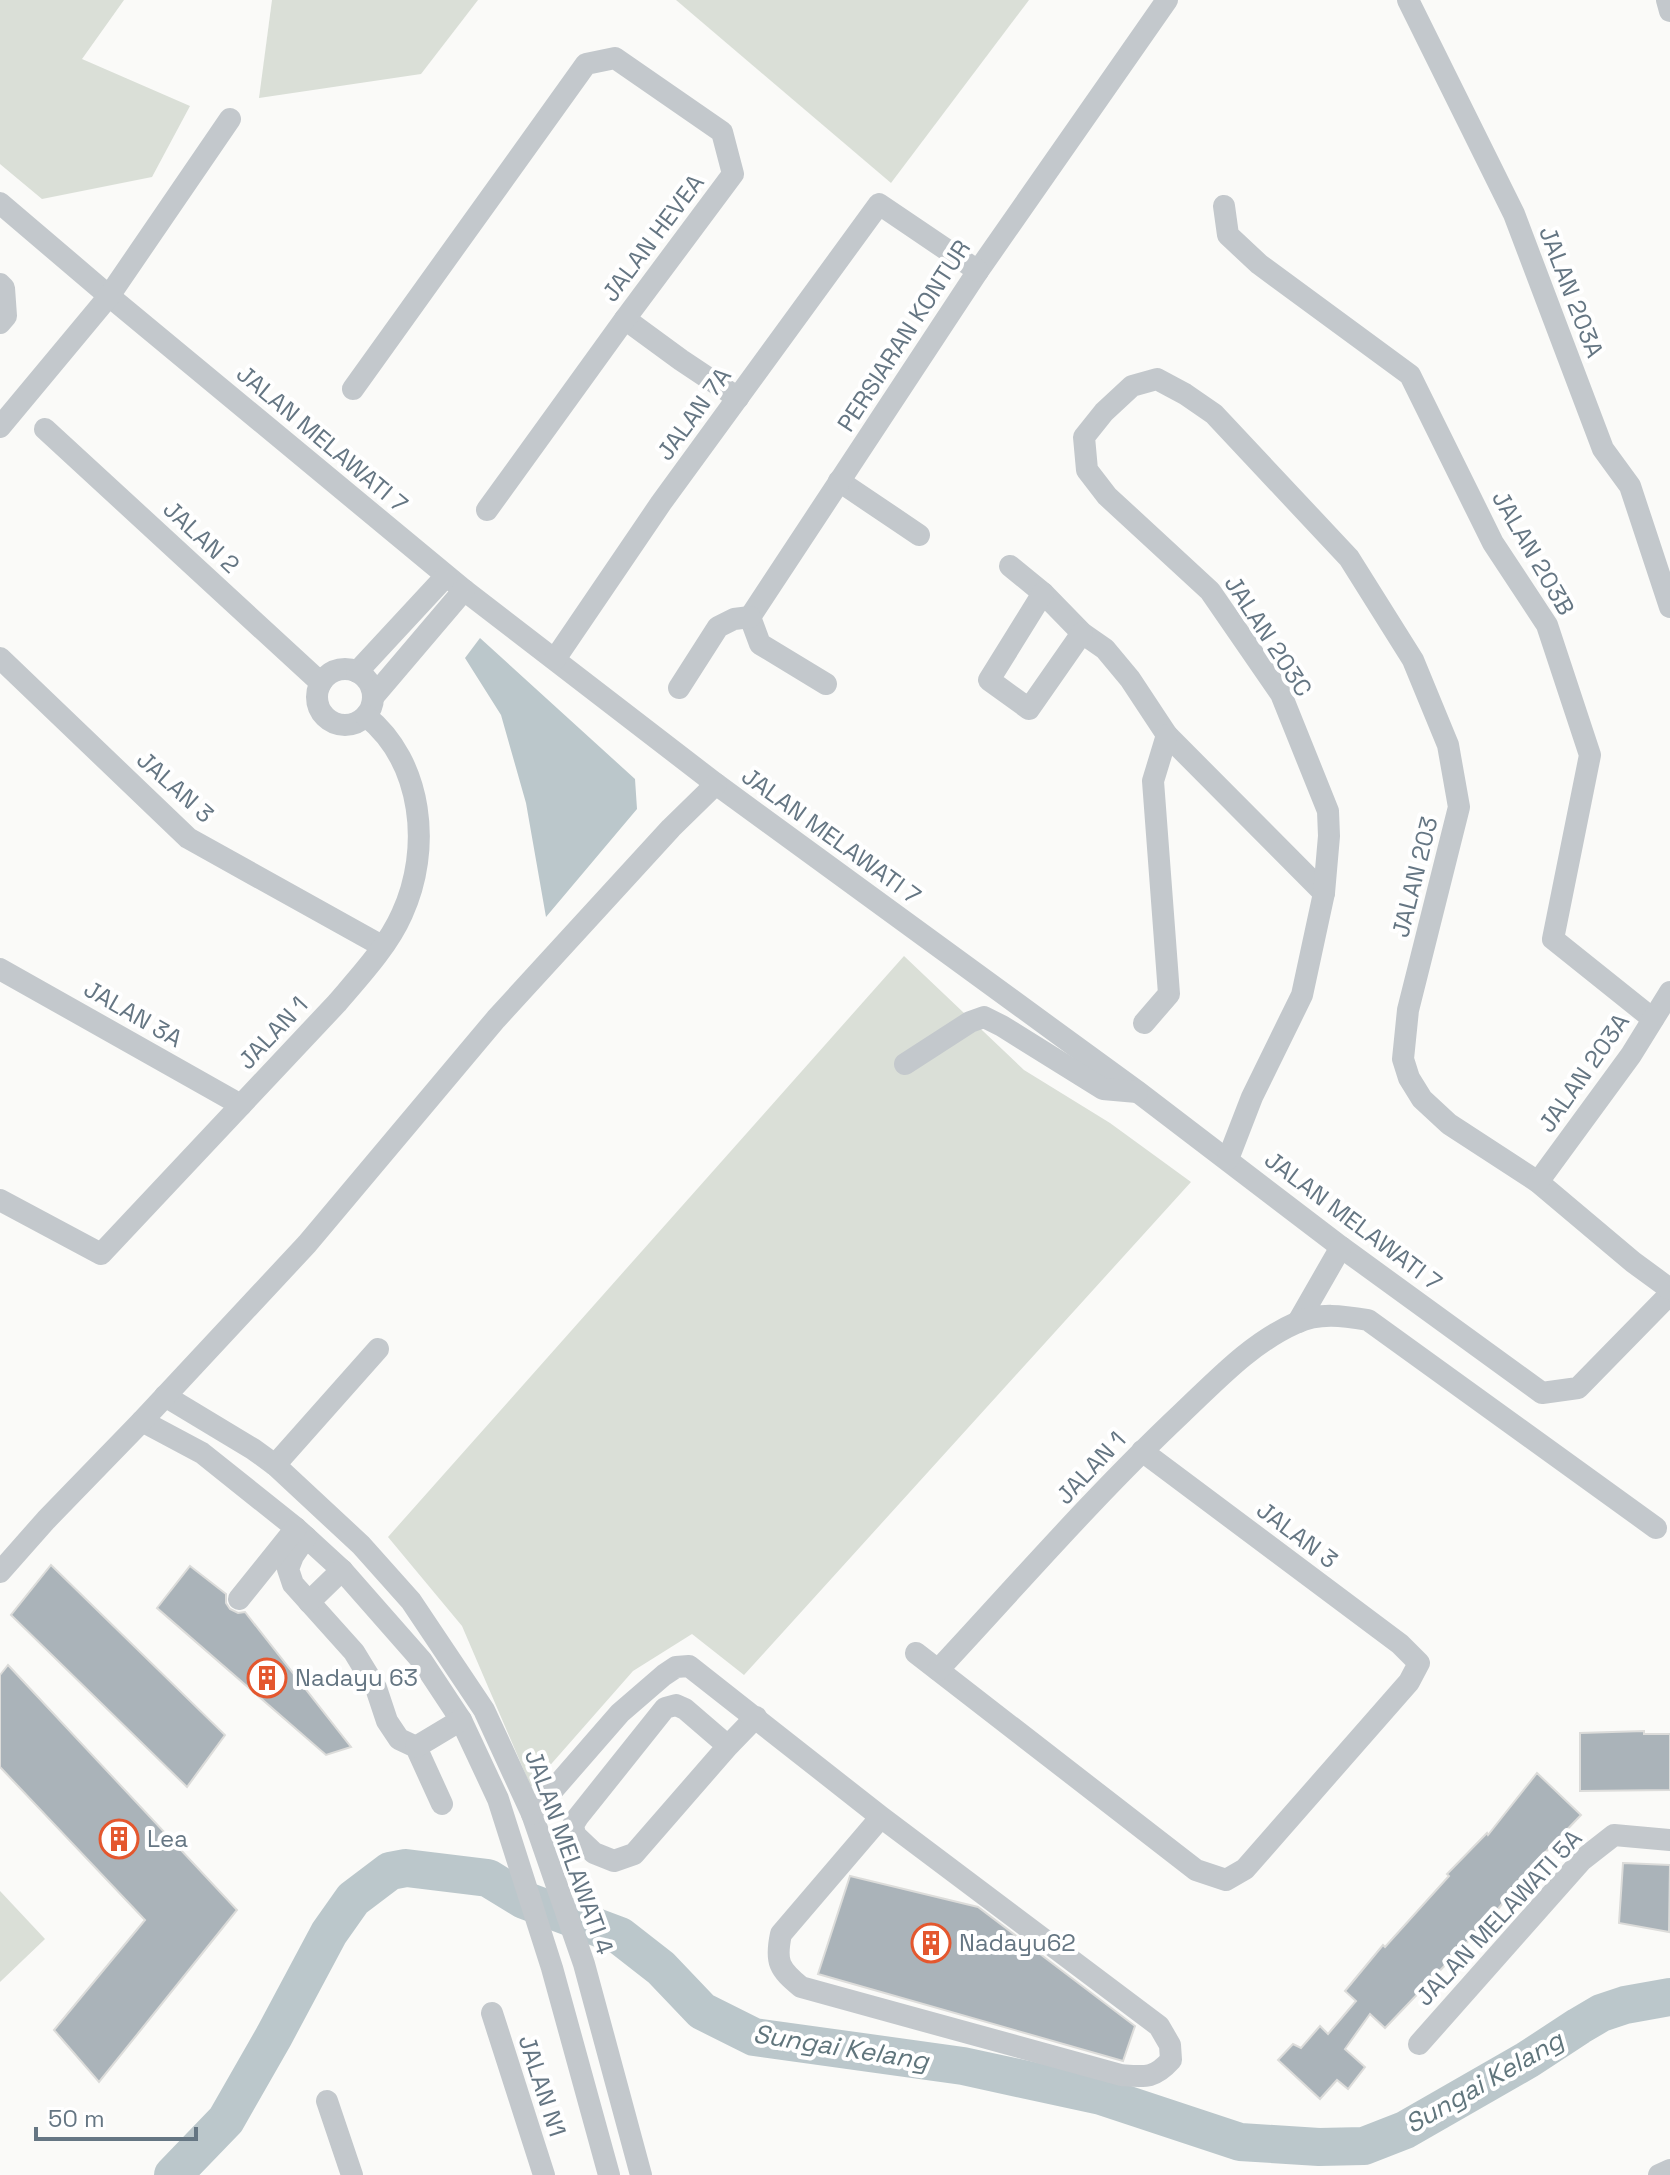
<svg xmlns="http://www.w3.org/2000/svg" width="1670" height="2175" font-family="'Space Grotesk',sans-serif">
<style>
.green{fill:#dadfd7}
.water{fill:#bbc7cb}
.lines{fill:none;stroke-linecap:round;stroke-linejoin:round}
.river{stroke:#bbc7cb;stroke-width:38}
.building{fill:#aab3b9;stroke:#dcdcda;stroke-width:2}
.minor{stroke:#c3c8cc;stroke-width:22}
.labels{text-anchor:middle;stroke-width:8;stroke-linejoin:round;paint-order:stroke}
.street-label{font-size:24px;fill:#657683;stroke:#fff}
.poi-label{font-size:24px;fill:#657683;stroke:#fff;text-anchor:start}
.water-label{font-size:26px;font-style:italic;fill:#60757c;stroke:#fff}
</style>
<rect width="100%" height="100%" fill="#fafaf8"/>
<g class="green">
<path d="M0,0H124L82,59L190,106L152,177L42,199L0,164Z"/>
<path d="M272,0H478L421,74L259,98Z"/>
<path d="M676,0H1029L891,183Z"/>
<path d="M904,956L1024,1070L1110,1123L1191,1182L744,1675L692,1634L633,1671L531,1787L462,1626L388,1537Z"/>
<path d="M0,1891L45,1939L0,1982Z"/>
</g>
<path class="water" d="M480,638L635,779L637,809L546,917L526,803L501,715L465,658Z"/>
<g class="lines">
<path class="river" d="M173,2175L226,2120L274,2036L329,1933L353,1899L390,1871L406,1868L488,1878L524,1900L620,1936L661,1968L702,2011L754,2037L963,2066L1101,2096L1240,2142L1319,2147L1364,2146L1405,2130L1527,2060L1579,2026L1601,2013L1625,2005L1670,1997"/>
</g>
<g class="building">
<path d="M51,1565L225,1735L187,1787L11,1615Z"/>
<path d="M190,1566L226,1594V1603L230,1609L238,1613L245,1612L351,1747L326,1755L157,1608Z"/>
<path d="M8,1665L237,1910L99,2082L54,2030L145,1920L0,1767V1675Z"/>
<path d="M1644,1731V1734H1670V1790L1580,1791V1733Z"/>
<path d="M1537,1773L1581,1815L1535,1863L1494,1914L1385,2028L1370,2014L1345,2049L1365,2067L1348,2089L1337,2080L1320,2099L1278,2060L1293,2044L1301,2048L1320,2026L1328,2034L1356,2001L1345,1991L1383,1945L1385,1947L1449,1876L1447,1874L1487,1833L1488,1835Z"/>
<path d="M1623,1863L1670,1865L1669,1932L1619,1923Z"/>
<path d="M850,1876L978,1907L1135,2026L1123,2061L818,1974Z"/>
</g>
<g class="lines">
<g class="minor">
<path d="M1408,0L1514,214L1603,449L1630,486L1670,607"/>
<path d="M1667,0L1670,11"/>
<path d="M0,203L109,296L464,590L716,784L1138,1092L1341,1247L1542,1393L1578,1388L1670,1294"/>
<path d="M1224,206L1228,235L1259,264L1410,375L1493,543L1547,625L1590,755L1553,939L1653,1019"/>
<path d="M0,284L4,288L6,316L0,323"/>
<path d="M625,319L681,360L738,398"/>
<path d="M353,389L586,64L615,58L722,132L733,174L625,319L487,510"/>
<path d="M0,427L109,296L230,119"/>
<path d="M45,429L321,683"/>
<path d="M839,481L919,535"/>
<path d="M1010,566L1043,593L1082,633L1105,649L1130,679L1167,735L1324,893"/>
<path d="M1043,593L989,680L1029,709L1082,633"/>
<path d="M750,617L978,271L1167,0"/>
<path d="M750,617L760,644L826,684"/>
<path d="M0,658L188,838L382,946"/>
<path d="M555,659L661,503L879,204L978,271"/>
<circle cx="345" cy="697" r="28"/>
<path d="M357,672L446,576"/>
<path d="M679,688L718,627L734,619L750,617"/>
<path d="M373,697L464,590"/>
<path d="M0,969L241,1105"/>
<path d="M1144,1023L1169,994L1153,781L1167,735"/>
<path d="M905,1064L970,1022L984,1017L1002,1026L1103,1089L1137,1092"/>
<path d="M1228,1159L1252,1097L1302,995L1324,893L1329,836L1328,811L1281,694L1210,591L1107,496L1087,470L1084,437L1104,412L1132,386L1157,379L1185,394L1214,414L1349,558L1413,660L1448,745L1459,807L1408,1010L1403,1059L1409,1078L1422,1099L1449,1124L1538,1182L1633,1262L1670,1289"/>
<path d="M1538,1182L1631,1055L1670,992"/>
<path d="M0,1200L101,1254L337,1003C360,976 388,946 402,914C432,849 423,762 366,716"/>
<path d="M1298,1322L1341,1247"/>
<path d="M165,1396L253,1449L275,1465L361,1545L411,1601L484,1710L532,1814L584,1964L641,2175"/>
<path d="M142,1421L202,1453L296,1528L342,1570L422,1661L461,1720L498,1799L552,1968L609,2175"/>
<path d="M275,1465L378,1349"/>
<path d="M306,1537L293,1556L288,1569L293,1584L354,1652L376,1688L387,1721L399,1739L416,1747L442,1804"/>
<path d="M0,1572L46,1520L142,1421L307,1244L496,1019L671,828L716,784"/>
<path d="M239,1599L296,1528"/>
<path d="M309,1602L342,1570"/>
<path d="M916,1653L1196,1870L1226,1880L1245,1869L1409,1682L1419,1663L1400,1644L1142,1451"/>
<path d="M938,1670C1018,1584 1096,1494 1182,1413C1217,1380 1251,1343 1296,1323C1319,1312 1344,1316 1368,1320L1656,1528"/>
<path d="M728,1746L685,1709L676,1705L665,1708L578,1817L573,1825L575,1835L594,1853L614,1861L634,1854L728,1746L756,1717"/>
<path d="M416,1747L461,1720"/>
<path d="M532,1814L620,1713L664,1675L676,1667L689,1666L881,1817L1159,2026L1170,2045L1171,2060C1154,2079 1145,2077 1121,2075L801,1987C779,1969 775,1962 781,1934L881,1817"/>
<path d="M492,2013L544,2175"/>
<path d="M1419,2044L1582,1860L1614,1835L1670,1840"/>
<path d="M327,2101L352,2175"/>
<path d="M1659,2175L1670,2170"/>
</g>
</g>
<defs>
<g id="building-ring" transform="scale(2)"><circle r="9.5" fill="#fff" stroke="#e4572e" stroke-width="1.5"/><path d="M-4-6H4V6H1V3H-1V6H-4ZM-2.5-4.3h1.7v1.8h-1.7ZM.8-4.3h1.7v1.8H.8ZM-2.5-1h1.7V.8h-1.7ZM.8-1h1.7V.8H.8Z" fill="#e4572e"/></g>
</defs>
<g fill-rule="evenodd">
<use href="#building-ring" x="267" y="1678"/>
<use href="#building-ring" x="119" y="1839"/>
<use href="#building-ring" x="931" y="1943"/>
</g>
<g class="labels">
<g class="street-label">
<text transform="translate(653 238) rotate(-53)" y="8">JALAN HEVEA</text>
<text transform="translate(1571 292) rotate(69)" y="8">JALAN 203A</text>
<text transform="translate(904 336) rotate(-57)" y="8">PERSIARAN KONTUR</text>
<text transform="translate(694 414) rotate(-54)" y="8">JALAN 7A</text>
<text transform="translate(322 439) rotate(40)" y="8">JALAN MELAWATI 7</text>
<text transform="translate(201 537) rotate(43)" y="8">JALAN 2</text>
<text transform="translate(1533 553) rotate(60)" y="8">JALAN 203B</text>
<text transform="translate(1268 636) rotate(57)" y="8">JALAN 203C</text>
<text transform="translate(175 787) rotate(42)" y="8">JALAN 3</text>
<text transform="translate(831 836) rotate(36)" y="8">JALAN MELAWATI 7</text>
<text transform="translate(1415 877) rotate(-76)" y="8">JALAN 203</text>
<text transform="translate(133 1014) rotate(30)" y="8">JALAN 3A</text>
<text transform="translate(273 1033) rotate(-47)" y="8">JALAN 1</text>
<text transform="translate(1584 1073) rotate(-55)" y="8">JALAN 203A</text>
<text transform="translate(1353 1221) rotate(37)" y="8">JALAN MELAWATI 7</text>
<text transform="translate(1091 1468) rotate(-47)" y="8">JALAN 1</text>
<text transform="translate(1297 1535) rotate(37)" y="8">JALAN 3</text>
<text transform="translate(569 1852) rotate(70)" y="8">JALAN MELAWATI 4</text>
<text transform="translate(1499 1918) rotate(-47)" y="8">JALAN MELAWATI 5A</text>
<text transform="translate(542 2086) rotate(72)" y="8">JALAN N1</text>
</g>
<g class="poi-label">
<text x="295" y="1686">Nadayu 63</text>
<text x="147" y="1847">Lea</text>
<text x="959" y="1951">Nadayu62</text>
</g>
<g class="water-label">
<text transform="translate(841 2047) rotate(9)" y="9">Sungai Kelang</text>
<text transform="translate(1484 2082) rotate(-30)" y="9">Sungai Kelang</text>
</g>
</g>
<path d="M36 2127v12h160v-12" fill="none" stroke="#657683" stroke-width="4"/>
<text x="48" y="2127" font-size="24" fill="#657683" stroke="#ffffff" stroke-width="6" paint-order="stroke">50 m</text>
</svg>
